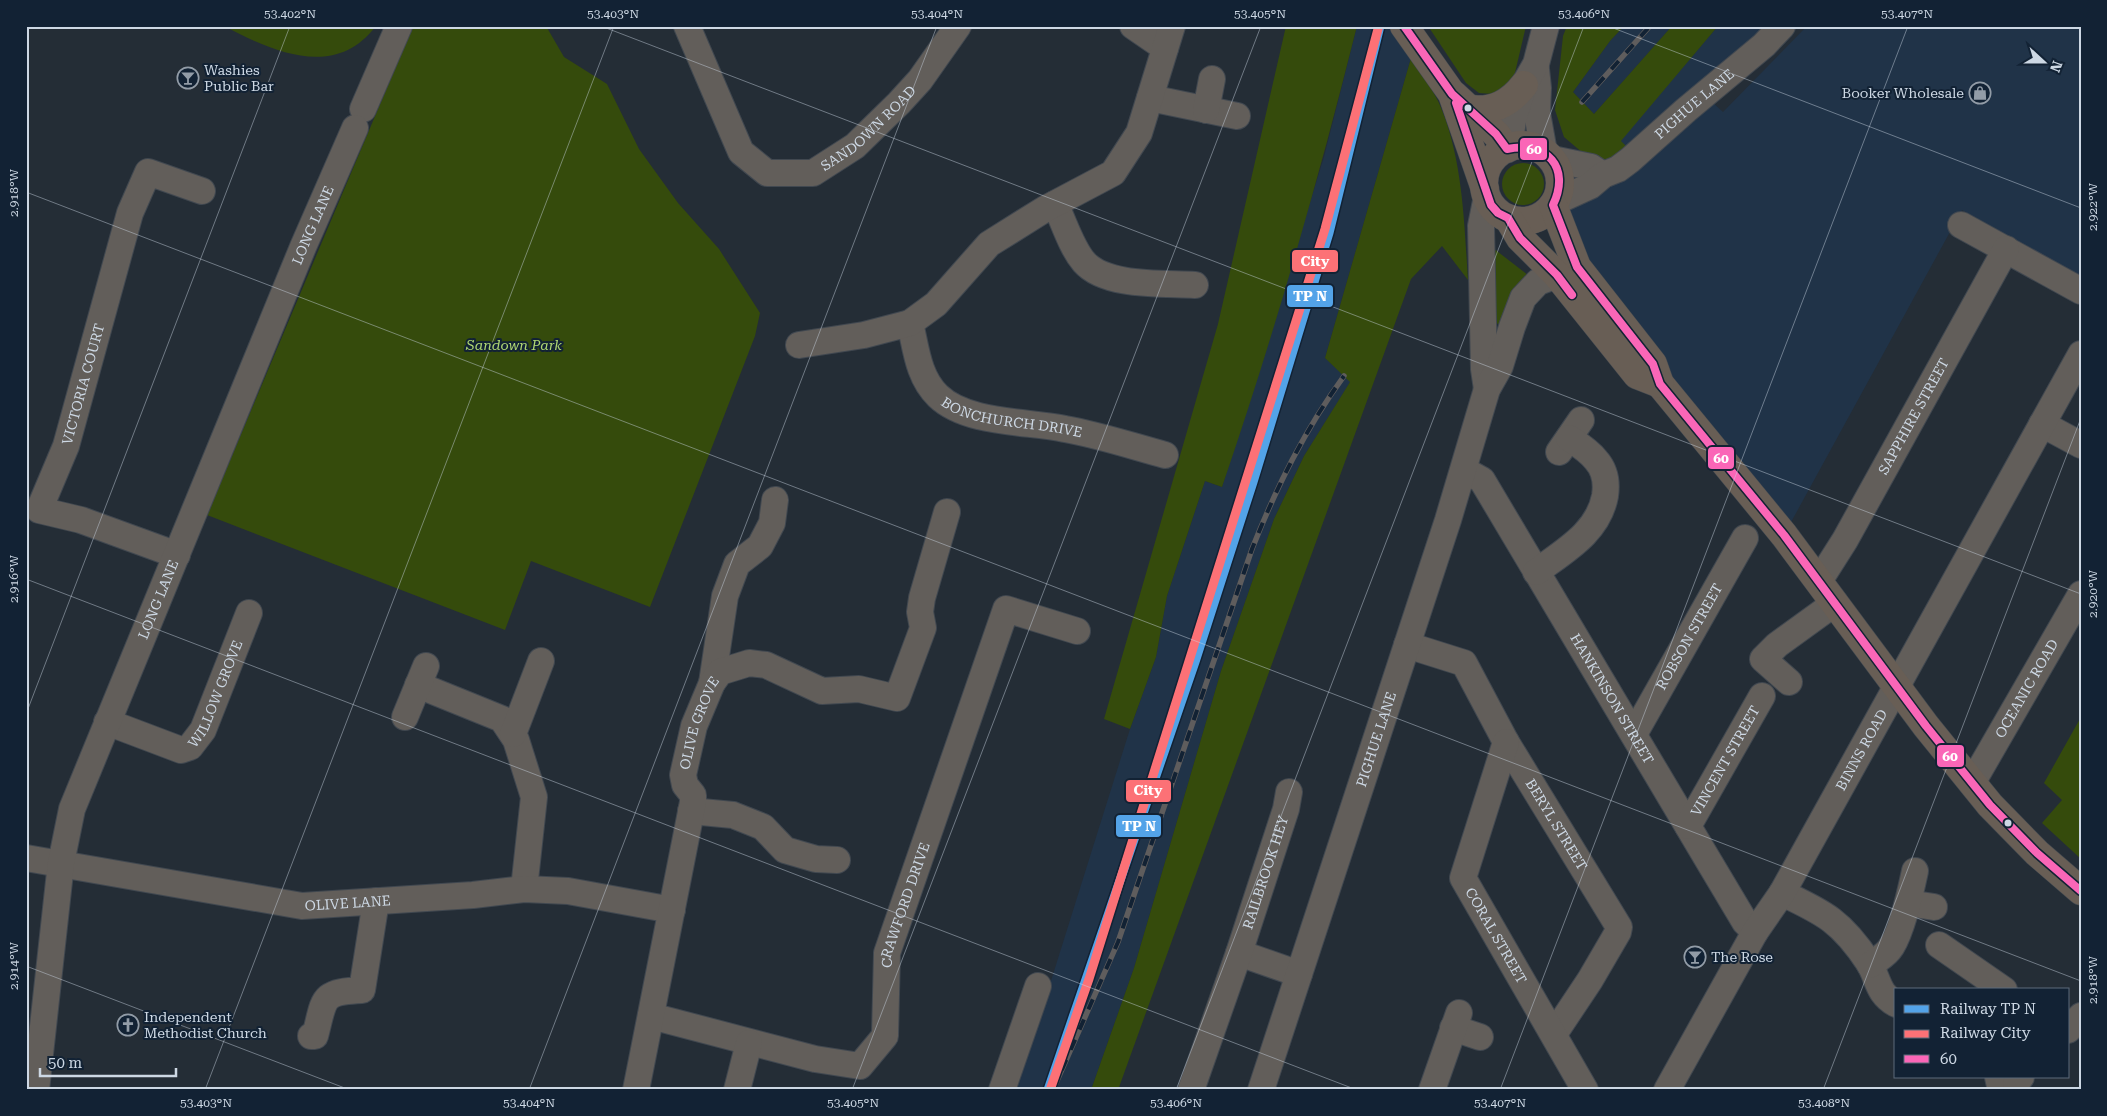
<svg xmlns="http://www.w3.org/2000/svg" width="2107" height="1116" font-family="'Roboto Serif',serif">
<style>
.built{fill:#203348}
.green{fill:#354b0c}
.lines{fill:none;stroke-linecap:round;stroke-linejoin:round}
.minor-casing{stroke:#414850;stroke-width:28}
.major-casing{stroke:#414850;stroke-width:29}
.minor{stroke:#625e5a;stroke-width:26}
.major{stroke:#685e55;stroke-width:28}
.rail-casing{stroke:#5f5d5d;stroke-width:5.5}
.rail{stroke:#122234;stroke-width:4;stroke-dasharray:11;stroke-linecap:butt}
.bus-1-casing{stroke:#122234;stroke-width:11}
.bus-1{stroke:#fa66b7;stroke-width:8}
.rail-1-casing{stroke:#122234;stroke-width:12}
.rail-2-casing{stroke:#122234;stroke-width:12}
.rail-1{stroke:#53a3e8;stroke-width:9}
.rail-2{stroke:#fc7176;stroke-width:9}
.ticks{fill:none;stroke:#cdd8e4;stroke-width:1;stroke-opacity:0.45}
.bus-dot{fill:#cdd8e4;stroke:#122234;stroke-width:2}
.labels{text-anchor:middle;stroke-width:4;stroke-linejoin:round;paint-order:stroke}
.poi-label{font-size:14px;fill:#cdd8e4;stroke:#122234;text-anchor:start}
.street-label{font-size:14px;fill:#cdd8e4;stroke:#122234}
.park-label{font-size:14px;font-style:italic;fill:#b0d873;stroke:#122234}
.line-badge{stroke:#122234;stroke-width:2}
.badge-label{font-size:14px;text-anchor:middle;font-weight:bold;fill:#fff}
.neatline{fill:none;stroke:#cdd8e4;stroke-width:2}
.ticks-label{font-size:12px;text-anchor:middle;fill:#cdd8e4}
</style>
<rect width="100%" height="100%" fill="#242d36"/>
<g class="built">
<path d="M1357,26H1388L1411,58L1325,358L1351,381L1304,456L1274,519L1221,671L1134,968L1091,1090H1014L1050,984L1130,729L1156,657L1167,596L1205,481L1222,487L1324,157Z"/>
<path d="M1624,26H1672L1594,114L1573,92L1610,41Z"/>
<path d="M1718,26H1764L1700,91L1723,112L1807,26H2081V277L1962,210L1784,535L1577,267L1555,202L1620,141Z"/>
</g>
<g class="green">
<path d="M224,26H376C335,80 273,52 224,26Z"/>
<path d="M413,26H546L564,57L607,84L639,149L678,203L719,249L760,313L755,336L650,607L531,561L505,630L207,515Z"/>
<path d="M1286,26H1357C1318,182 1274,335 1222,487L1205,481L1167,596L1156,657L1130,729L1104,719L1218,324Z"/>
<path d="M1428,26H1526L1514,77L1504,88L1493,94L1479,93L1466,83Z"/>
<path d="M1567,26H1624L1610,41L1573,92L1594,114L1672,26H1718L1621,141L1626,146L1612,158L1603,160L1584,154L1564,137L1555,110L1563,36Z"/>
<path d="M1411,58C1420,73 1432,88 1439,103C1463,158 1464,221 1468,280L1442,246L1411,279L1118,1090H1091L1134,968L1221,671L1274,519L1304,456L1350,382L1325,358Z"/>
<circle cx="1523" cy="184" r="21"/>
<path d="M1493,248L1533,279L1507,326L1490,322Z"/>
<path d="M2081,717V859L2042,823L2062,800L2044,783Z"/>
</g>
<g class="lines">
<g class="minor-casing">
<g id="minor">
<path id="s1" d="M687,26L741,152L767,173H813L855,146L899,103L920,80L958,26"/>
<path d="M1133,26L1165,48"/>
<path d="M1536,69L1538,88L1537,113L1544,152"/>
<path d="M1150,98L1237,116"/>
<path d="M363,109L399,26"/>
<path d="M1206,110L1212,79"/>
<path d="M1509,148L1513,120L1524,85L1536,64L1546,26"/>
<path d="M1552,159L1591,167L1603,175"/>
<path d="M1487,196L1481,226L1484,369L1487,389"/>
<path id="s2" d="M1555,202L1590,186L1603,175L1618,169L1630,160L1686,110L1764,45L1782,26"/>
<path d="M1055,204C1064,222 1071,247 1084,262C1106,287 1163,283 1195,285"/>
<path d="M1961,225L2081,291"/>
<path id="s3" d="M910,323C916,348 918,377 938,396C967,424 1027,421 1065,429C1099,435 1132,446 1165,455"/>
<path d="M799,345L864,335L910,323L936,304L989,244L1045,209L1113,173L1139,133L1172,26"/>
<path d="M2042,424L2081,445"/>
<path d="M1559,452L1581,420"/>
<path id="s4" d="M1464,470L1482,480L1708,860L1745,922L1755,932"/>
<path id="s5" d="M177,555L81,520L39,510L66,446L130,213L148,172L202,191"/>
<path d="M1536,572C1564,551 1598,533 1605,496C1607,483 1605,470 1596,460C1589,451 1578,444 1569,438"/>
<path id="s6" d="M1819,581L1845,540L2006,249"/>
<path id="s7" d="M1407,645L1464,663L1506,742L1619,927L1618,932L1590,980L1554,1034"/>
<path d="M1789,682L1763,659L1777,645L1835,603"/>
<path d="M712,683L725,596L737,564L760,546L772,523L775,500"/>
<path d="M418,685L502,719L516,740L534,797L524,889"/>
<path d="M405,717L426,666"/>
<path id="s8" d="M107,722L181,750L190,747L203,730L249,613"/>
<path d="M513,734L541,661"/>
<path id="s9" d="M1634,734L1745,538"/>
<path id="s10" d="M1506,742L1463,878L1585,1090"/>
<path id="s11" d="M1972,783L2081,594"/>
<path d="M691,811L733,815L763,827L785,850L816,859L837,860"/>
<path id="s12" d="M1688,826L1762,696"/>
<path id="s13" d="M26,858L302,906L473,895L524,889L568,891L672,910"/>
<path d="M1782,893C1825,913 1842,922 1869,963C1879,980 1877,993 1896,1004"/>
<path d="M1908,903L1934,907"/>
<path d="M1939,945L2004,990"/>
<path d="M1239,953L1299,974"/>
<path d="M1870,965C1876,961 1884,956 1889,950C1901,936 1911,890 1915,871"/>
<path id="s14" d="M651,1016L815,1059L860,1066L885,1036L887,953L1006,609L1077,631"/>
<path d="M1453,1028L1480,1037"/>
<path d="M2068,1030L2081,1016"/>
<path d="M311,1036H315C325,998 320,992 362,990L376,901"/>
<path d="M1998,1077L2001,1090"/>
<path d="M2016,1083L2021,1077"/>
<path id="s15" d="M36,1090L61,863L72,809L303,247L355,128"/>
<path id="s16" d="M636,1090L693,802V795L685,785L683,775L694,726L712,683L720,672L749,663L766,665L822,691L859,689L897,698L923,628L920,612L922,598L947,512"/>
<path d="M737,1090L749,1043"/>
<path d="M1002,1090L1038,986"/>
<path id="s17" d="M1191,1090L1239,953L1286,809L1289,792"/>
<path id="s18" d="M1261,1090L1448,520L1487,389L1500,366L1512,327L1523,298L1538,282L1557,275"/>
<path d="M1432,1090L1459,1013"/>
<path id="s19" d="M1667,1090L1755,932L1782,893L2081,354"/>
</g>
</g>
<g class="major-casing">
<g id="major">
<path d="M1404,26L1452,94L1485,189"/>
<path d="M1454,95L1496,134L1507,149"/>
<path d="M1470,109C1493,112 1510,103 1524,85"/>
<circle cx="1522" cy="183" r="38"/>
<path d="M1553,205L1577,267L1653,364L1660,384L1784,535L1926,726L1990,805L2037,853L2081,891"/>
<path d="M1508,218L1520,238L1557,275L1637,375L1660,384"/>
</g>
</g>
<use href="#minor" class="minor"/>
<use href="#major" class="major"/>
<g class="rail-casing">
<g id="rail">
<path d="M1582,102L1650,26"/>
<path d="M1053,1090L1118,942L1252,549C1277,486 1304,431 1344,376"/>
</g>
</g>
<use href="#rail" class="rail"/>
<g class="bus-1-casing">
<g id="bus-1">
<path d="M1404,26L1452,94L1496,134L1507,149C1547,141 1571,167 1553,205L1577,267L1653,364L1660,384L1784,535L1926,726L1990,805L2037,853L2081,891"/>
<path d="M1456,103L1491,205L1498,213L1508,218L1520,238L1557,275L1572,295"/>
</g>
</g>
<use href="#bus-1" class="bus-1"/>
<g class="rail-1-casing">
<path id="rail-1" d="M1048,1090L1195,662L1253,482L1329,233L1380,26"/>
</g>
<g class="rail-2-casing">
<path id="rail-2" d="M1050,1090L1089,979L1325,229L1378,29"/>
</g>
<use href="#rail-1" class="rail-1"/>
<use href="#rail-2" class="rail-2"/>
</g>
<path class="ticks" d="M601,26L2081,594M1608,26L2081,208M26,192L2081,981M26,579L1357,1090M26,714L290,26M26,966L350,1090M205,1090L614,26M529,1090L937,26M852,1090L1261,26M1176,1090L1584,26M1500,1090L1908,26M1823,1090L2081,418"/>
<defs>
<g id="bar-ring" transform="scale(1.125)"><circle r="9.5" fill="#122234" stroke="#929ca7" stroke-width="1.5"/><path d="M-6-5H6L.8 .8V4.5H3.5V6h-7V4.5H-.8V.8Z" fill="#929ca7"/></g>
<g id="shop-ring" transform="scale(1.125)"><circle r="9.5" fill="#122234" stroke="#929ca7" stroke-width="1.5"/><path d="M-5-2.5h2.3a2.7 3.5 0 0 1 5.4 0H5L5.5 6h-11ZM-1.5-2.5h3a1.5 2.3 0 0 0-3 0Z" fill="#929ca7"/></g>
<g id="church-ring" transform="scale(1.125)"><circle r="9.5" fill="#122234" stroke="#929ca7" stroke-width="1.5"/><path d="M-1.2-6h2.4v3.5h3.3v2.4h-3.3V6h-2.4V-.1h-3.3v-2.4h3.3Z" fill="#929ca7"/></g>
</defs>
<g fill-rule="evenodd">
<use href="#bar-ring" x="188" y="78"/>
<use href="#shop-ring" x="1980" y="93"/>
<use href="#bar-ring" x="1695" y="957"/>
<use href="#church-ring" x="128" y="1025"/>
</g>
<g class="bus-dot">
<circle cx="1468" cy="108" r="4.5"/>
<circle cx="2008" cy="823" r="4.5"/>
</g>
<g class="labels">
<g class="poi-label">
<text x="204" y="75">Washies<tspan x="204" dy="16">Public Bar</tspan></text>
<text x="1964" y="98" text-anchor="end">Booker Wholesale</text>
<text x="1711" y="962">The Rose</text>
<text x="144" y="1022">Independent<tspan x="144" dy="16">Methodist Church</tspan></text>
</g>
<g class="street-label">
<text dy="5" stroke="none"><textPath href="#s2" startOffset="172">PIGHUE LANE</textPath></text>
<text dy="5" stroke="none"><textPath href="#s1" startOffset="288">SANDOWN ROAD</textPath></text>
<text dy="5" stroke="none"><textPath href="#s15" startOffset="915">LONG LANE</textPath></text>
<text dy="5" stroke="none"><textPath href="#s5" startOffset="279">VICTORIA COURT</textPath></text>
<text dy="5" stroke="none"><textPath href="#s3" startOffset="158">BONCHURCH DRIVE</textPath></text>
<text dy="5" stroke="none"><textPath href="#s6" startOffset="190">SAPPHIRE STREET</textPath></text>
<text dy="5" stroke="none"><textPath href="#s15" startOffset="510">LONG LANE</textPath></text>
<text dy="5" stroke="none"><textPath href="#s9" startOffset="112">ROBSON STREET</textPath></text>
<text dy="5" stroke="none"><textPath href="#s11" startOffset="109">OCEANIC ROAD</textPath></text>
<text dy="5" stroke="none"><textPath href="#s8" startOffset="148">WILLOW GROVE</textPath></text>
<text dy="5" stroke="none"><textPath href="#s4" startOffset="275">HANKINSON STREET</textPath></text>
<text dy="5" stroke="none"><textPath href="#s16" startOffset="378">OLIVE GROVE</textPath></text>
<text dy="5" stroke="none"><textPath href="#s18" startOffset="369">PIGHUE LANE</textPath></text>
<text dy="5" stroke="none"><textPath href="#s19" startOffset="392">BINNS ROAD</textPath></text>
<text dy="5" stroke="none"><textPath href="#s12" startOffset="75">VINCENT STREET</textPath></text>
<text dy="5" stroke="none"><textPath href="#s7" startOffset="246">BERYL STREET</textPath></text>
<text dy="5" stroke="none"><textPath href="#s17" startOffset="230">RAILBROOK HEY</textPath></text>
<text dy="5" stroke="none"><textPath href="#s13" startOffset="326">OLIVE LANE</textPath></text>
<text dy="5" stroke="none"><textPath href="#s14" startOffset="388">CRAWFORD DRIVE</textPath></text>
<text dy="5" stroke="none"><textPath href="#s10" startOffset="209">CORAL STREET</textPath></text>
</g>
<g class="park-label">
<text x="514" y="350">Sandown Park</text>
</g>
</g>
<g class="line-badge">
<rect x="1519" y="137" width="29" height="24" rx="5" fill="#fa66b7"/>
<rect x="1291" y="249" width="48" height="24" rx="5" fill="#fc7176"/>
<rect x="1286" y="284" width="48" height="24" rx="5" fill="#53a3e8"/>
<rect x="1707" y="446" width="28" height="24" rx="5" fill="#fa66b7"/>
<rect x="1936" y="744" width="29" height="24" rx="5" fill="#fa66b7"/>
<rect x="1125" y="779" width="47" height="24" rx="5" fill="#fc7176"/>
<rect x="1115" y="814" width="47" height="24" rx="5" fill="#53a3e8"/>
</g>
<g class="badge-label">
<text x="1534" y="154">60</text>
<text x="1315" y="266">City</text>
<text x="1310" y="301">TP N</text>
<text x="1721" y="463">60</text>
<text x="1950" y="761">60</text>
<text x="1148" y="795">City</text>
<text x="1139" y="831">TP N</text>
</g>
<rect width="2107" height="1116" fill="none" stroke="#122234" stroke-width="55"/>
<rect x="1894" y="988" width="175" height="90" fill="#122234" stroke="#5d6b7a"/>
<rect x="1904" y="1005" width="25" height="8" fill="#53a3e8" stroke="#5d6b7a"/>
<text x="1940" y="1014" font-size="15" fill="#cdd8e4">Railway TP N</text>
<rect x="1904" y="1030" width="25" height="8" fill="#fc7176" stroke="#5d6b7a"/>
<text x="1940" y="1038" font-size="15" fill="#cdd8e4">Railway City</text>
<rect x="1904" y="1055" width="25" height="8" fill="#fa66b7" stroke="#5d6b7a"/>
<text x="1940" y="1064" font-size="15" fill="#cdd8e4">60</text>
<g transform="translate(2044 62) rotate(111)" stroke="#122234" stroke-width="4" paint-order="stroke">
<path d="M0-4L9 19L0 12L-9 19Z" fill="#cdd8e4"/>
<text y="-8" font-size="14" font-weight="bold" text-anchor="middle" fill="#cdd8e4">N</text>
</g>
<path d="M40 1068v8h136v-8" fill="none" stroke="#cdd8e4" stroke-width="2.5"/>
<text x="48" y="1068" font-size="15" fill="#cdd8e4" stroke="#122234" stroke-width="4" paint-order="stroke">50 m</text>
<rect x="28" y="28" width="2052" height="1060" class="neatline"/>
<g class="ticks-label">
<text x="290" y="18">53.402°N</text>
<text x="613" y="18">53.403°N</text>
<text x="937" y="18">53.404°N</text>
<text x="1260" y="18">53.405°N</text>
<text x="1584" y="18">53.406°N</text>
<text x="1907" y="18">53.407°N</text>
<text transform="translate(14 193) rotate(-90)" y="4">2.918°W</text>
<text transform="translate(2093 207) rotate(-90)" y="4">2.922°W</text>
<text transform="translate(14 579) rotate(-90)" y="4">2.916°W</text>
<text transform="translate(2093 594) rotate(-90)" y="4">2.920°W</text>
<text transform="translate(14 966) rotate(-90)" y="4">2.914°W</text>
<text transform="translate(2093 980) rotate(-90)" y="4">2.918°W</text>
<text x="206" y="1107">53.403°N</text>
<text x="529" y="1107">53.404°N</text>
<text x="853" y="1107">53.405°N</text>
<text x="1176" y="1107">53.406°N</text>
<text x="1500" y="1107">53.407°N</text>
<text x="1824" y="1107">53.408°N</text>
</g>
</svg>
